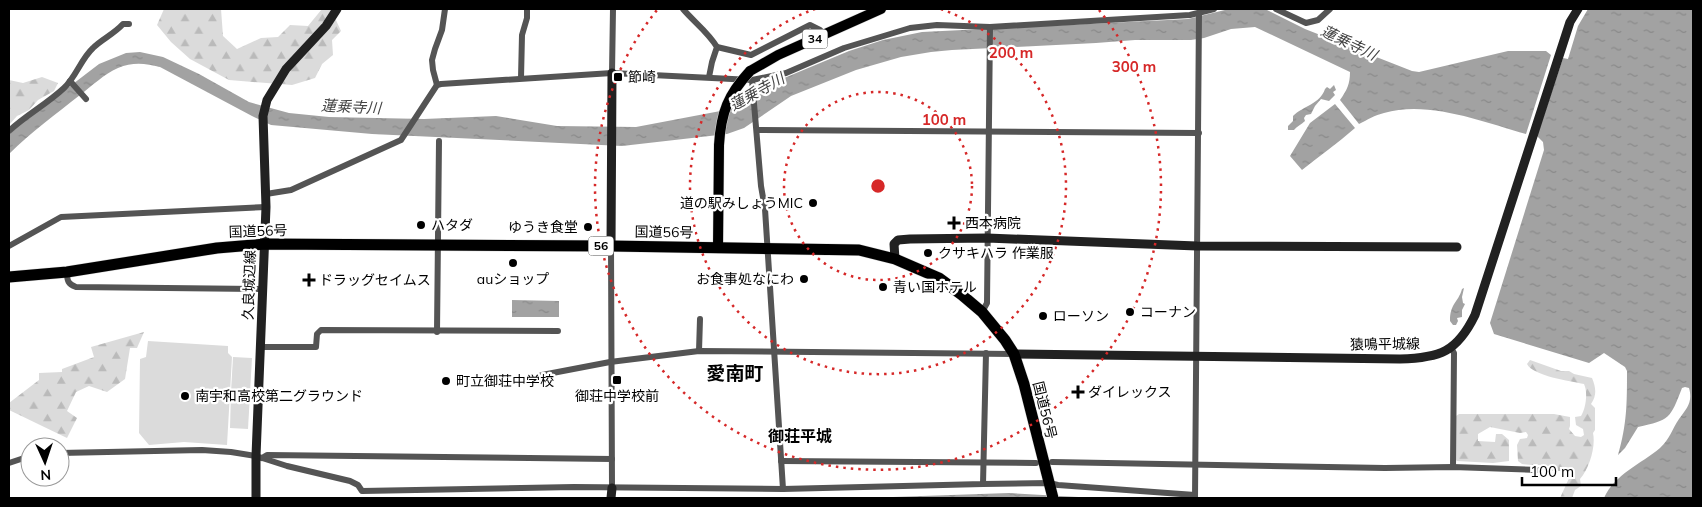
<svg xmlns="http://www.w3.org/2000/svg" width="1702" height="507" font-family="Mulish,'Noto Sans JP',sans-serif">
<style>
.forest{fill:url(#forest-firs)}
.garden{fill:#dbdbdb}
.water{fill:url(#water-ripples)}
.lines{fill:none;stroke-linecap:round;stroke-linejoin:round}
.primary-casing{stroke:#dbdbdb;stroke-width:11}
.highway-casing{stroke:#dbdbdb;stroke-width:12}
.street{stroke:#545454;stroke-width:6}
.secondary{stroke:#212121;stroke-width:9}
.primary{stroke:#000;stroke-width:10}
.highway{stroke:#000;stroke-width:11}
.primary-bridge-casing{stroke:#dbdbdb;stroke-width:11;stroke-linecap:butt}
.primary-bridge{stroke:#000;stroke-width:10}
.ring{fill:none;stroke:#d62828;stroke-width:2.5;stroke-dasharray:2.5 5}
.poi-dot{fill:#000;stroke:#fff;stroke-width:2}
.labels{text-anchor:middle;stroke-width:4.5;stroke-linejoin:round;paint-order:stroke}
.shield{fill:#fff;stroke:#4c4c4c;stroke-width:1}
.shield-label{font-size:12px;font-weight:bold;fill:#000}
.poi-label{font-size:14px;fill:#000;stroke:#fff;text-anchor:start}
.street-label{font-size:14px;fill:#000;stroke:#fff}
.water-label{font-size:15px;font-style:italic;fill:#434343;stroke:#fff}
.quarter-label{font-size:16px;font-weight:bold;fill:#000;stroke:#fff}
.district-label{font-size:19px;font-weight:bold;fill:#000;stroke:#fff}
.centre{fill:#d62828;stroke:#fff;stroke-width:2.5}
.ring-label{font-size:15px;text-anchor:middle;font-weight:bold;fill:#d62828;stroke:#fff;stroke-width:4.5;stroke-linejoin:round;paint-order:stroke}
</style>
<defs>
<pattern id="forest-firs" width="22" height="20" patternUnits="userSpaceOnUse" patternTransform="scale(1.25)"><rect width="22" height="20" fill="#dbdbdb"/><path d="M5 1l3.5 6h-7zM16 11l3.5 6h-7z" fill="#bababa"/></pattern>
<pattern id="water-ripples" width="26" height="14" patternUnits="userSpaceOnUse" patternTransform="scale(1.25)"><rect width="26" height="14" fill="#a2a2a2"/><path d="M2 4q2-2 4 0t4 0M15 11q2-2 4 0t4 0" fill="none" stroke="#8a8a8a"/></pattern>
</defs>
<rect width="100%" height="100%" fill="#fff"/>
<g class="forest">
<path d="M164,9H221L223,36L237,49L261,38L278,37L290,25L308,26L322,9H333L335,18L341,31L332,40L333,55L322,64L315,78L292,85L229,80L190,59L171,42L157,25Z"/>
<path d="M42,77L58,83L54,91L38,100L29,110L17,116L9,125V80L23,83Z"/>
<path d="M144,332L137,348H130L125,379L107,392L89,386L76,392L67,411L77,418L67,438L9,410V403L39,380V373L62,372V369L94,357L91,347Z"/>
<path d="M1530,360L1561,371H1569L1574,374L1592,378C1596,388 1597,395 1591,404L1595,408V430L1593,433C1596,447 1589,469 1580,479L1581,486L1575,490L1572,498H1560L1570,476L1567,471H1548L1543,466L1522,464L1518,461L1517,445L1520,439L1527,438L1528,435L1526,432L1520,433L1490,427L1478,434V441L1495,442L1496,434H1502L1509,440V461L1493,463L1457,461L1456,460V416L1459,414H1554L1570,417V426L1569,429L1575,436L1581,437L1584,435L1583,429L1576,425L1575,417L1581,416C1586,408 1588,392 1584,384C1570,381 1533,376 1527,364Z"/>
</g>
<g class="garden">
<path d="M148,341L228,346V353L232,357L227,445L184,442L149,445L139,433L140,359L146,357Z"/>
<path d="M233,357L252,358L250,393L231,392Z"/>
<path d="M231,393L250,394L248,429L230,428Z"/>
</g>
<g class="water">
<path d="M1229,9H1265L1305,29L1412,71L1419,72L1508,51H1546L1551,55L1526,134C1483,122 1428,100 1384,113C1375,115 1367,120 1359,124L1340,100C1347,90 1350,84 1350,72L1255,27L1231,29L1204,38L1191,40H1135L1096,43L952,50L931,52L901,57L856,70L791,96L744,128L727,134L622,146L372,134L271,125L252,116L160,67C145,63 132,62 118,68C104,74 92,86 80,95C56,114 31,132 9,154V135L18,126L99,64L126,53L140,52L163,57L199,74L249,102L289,113L329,117L424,119L496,116L557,126L636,127L731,109L760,88L849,51L883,40L922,32L1188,19Z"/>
<path d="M1588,9H1693V498H1604C1615,474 1641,464 1660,448C1670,439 1672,429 1679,419C1687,408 1693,402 1689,388L1685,387L1682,388C1670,419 1670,420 1638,427L1625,448L1618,455C1627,424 1627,403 1627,371L1625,367L1604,353L1589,363L1494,334L1490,323L1544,150L1543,142L1537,136L1563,58L1568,59L1578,26Z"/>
<path d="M1334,85L1336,90L1333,92L1335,95L1329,101L1321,99L1315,106L1311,114L1306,115L1304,118L1305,121C1301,125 1297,126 1294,130H1288V126L1293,121V116C1303,106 1320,104 1325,89L1327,87L1330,89Z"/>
<path d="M1335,104L1355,128C1338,143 1319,156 1302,170L1290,156L1310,123Z"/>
<path d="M1464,288L1462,297L1463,303L1465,304L1462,310V317L1457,318L1458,321L1456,325H1453L1450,321C1450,303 1458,303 1462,289Z"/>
<path d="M512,300L559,301V317H512Z"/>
<path d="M1009,493L1096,498H864Z"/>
</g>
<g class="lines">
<g class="primary-casing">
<g id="primary">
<path d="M750,71L778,55L881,9"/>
<path d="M718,248L719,145"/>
</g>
</g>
<g class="highway-casing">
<path id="highway" d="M9,277L67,272L217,248L265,244L611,246L859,250L895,259L939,278L962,295L982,312L1005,340L1014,354L1024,384L1053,498"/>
</g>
<g class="street">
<path d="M683,9C694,22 708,32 717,47L712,62L709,77"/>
<path d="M1276,9L1306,23L1318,20L1330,9"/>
<path d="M717,47L751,55L810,25L820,30"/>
<path d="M612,73L613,9"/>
<path d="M521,78L522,35L527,18V9"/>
<path d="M752,80L761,186L765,209L783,489"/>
<path d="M70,81L86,99"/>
<path d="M437,85L433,70L432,60L435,49L442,30L445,9"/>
<path d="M757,130L1199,133"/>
<path d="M9,131C26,115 47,104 64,88C76,77 81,59 93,48C102,39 114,34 123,24H129"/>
<path d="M266,194L291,190L401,140L437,85L441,84L612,73L752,80L786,73L844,48L910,28L937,25L990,27L1190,15L1214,9"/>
<path d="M9,246L61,217L266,207"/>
<path d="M611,246L612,488"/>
<path d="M67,272C67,281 68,284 76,287L263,289"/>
<path d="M982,312L987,303L990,27"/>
<path d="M437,332L439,141"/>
<path d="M260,347H316L317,334L321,330L558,331"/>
<path d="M1451,348L1454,353L1453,467"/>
<path d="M699,351L700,319"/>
<path d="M523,381L542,375L610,362L699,351L1014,354"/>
<path d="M60,453L202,450L231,452L256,456L287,466L350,481L358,485L362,491L574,487L783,489L983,484L986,353"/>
<path d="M262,458L267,455L612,459"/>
<path d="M781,461L1036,463"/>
<path d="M1052,462L1385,468L1453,467L1539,470"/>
<path d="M9,463L30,456"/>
<path d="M983,484L1049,483L1058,485L1195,495"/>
<path d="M1195,498L1199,13"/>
</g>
<g class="secondary">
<path d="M611,246L612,73"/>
<path d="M895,259L894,244L898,240L910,239L987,238L1197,246L1457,247"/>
<path d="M1014,354L1400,359C1440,358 1457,352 1475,315L1570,22L1578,9"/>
<path d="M256,498V456L266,207L263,116L267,100L286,69L326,26L337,9"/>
<path d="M611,498L612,488"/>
</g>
<use href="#primary" class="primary"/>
<use href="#highway" class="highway"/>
<g class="primary-bridge-casing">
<path id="primary-bridge" d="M719,145C721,112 728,95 750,71"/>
</g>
<use href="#primary-bridge" class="primary-bridge"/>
</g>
<g class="ring">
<circle cx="878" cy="186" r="94"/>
<path d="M941 9A188 188 0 1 1 815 9"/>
<path d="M1099 10A283 283 0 1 1 657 10"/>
</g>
<g class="poi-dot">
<rect x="613" y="72" width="10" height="10" rx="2.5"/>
<circle cx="813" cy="203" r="5"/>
<path d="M951.5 215.5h5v5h5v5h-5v5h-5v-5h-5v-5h5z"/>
<circle cx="421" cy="225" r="5"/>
<circle cx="588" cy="227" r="5"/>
<circle cx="928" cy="253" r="5"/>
<circle cx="513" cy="263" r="5"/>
<circle cx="804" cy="279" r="5"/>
<path d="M306.5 272.5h5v5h5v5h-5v5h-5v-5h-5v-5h5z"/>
<circle cx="883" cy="287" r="5"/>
<circle cx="1130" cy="312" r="5"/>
<circle cx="1043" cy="316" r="5"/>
<rect x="612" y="375" width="10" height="10" rx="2.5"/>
<circle cx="446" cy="381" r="5"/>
<path d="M1075.5 384.5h5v5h5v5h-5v5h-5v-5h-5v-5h5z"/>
<circle cx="185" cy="396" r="5"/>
</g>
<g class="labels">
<g class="shield">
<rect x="802.5" y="29.5" width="25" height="19" rx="4"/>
<rect x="588.5" y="236.5" width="25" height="19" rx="4"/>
</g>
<g class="shield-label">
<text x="815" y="43">34</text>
<text x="601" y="250">56</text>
</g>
<g class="poi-label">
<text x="628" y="82">節崎</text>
<text x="803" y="208" text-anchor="end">道の駅みしょうMIC</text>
<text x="965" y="228">西本病院</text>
<text x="431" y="230">ハタダ</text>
<text x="578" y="232" text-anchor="end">ゆうき食堂</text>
<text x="938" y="258">クサキハラ 作業服</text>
<text x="513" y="284" text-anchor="middle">auショップ</text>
<text x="794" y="284" text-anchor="end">お食事処なにわ</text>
<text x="319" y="285">ドラッグセイムス</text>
<text x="893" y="292">青い国ホテル</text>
<text x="1140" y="317">コーナン</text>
<text x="1053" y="321">ローソン</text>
<text x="456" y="386">町立御荘中学校</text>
<text x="1088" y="397">ダイレックス</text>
<text x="195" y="401">南宇和高校第二グラウンド</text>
<text x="617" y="401" text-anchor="middle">御荘中学校前</text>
</g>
<g class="street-label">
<text transform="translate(258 231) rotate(-2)" y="5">国道56号</text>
<text transform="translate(664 232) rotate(1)" y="5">国道56号</text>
<text transform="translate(249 285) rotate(-88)" y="5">久良城辺線</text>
<text transform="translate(1385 344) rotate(-1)" y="5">猿鳴平城線</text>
<text transform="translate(1045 410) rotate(76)" y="5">国道56号</text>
</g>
<g class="water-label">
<text transform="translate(1349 43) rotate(26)" y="5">蓮乗寺川</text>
<text transform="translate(757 92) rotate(-29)" y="5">蓮乗寺川</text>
<text transform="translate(351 107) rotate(3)" y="5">蓮乗寺川</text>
</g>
<g class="quarter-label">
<text x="800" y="442">御荘平城</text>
</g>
<g class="district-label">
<text x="735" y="380">愛南町</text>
</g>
</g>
<circle cx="878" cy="186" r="8" class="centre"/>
<g class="ring-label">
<text x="1011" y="58">200 m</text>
<text x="1134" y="72">300 m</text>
<text x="944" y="125">100 m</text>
</g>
<rect width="1702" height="507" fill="none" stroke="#000000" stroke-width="20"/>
<g transform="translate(45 462) rotate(177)"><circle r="24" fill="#ffffff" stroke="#999999"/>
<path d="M0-4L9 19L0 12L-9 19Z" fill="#000000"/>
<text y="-8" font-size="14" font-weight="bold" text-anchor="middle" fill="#000000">N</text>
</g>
<path d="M1522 477v8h94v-8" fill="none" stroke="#000000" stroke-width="2.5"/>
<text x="1530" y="477" font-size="15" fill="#000000" stroke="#ffffff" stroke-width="4" paint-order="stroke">100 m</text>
</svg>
